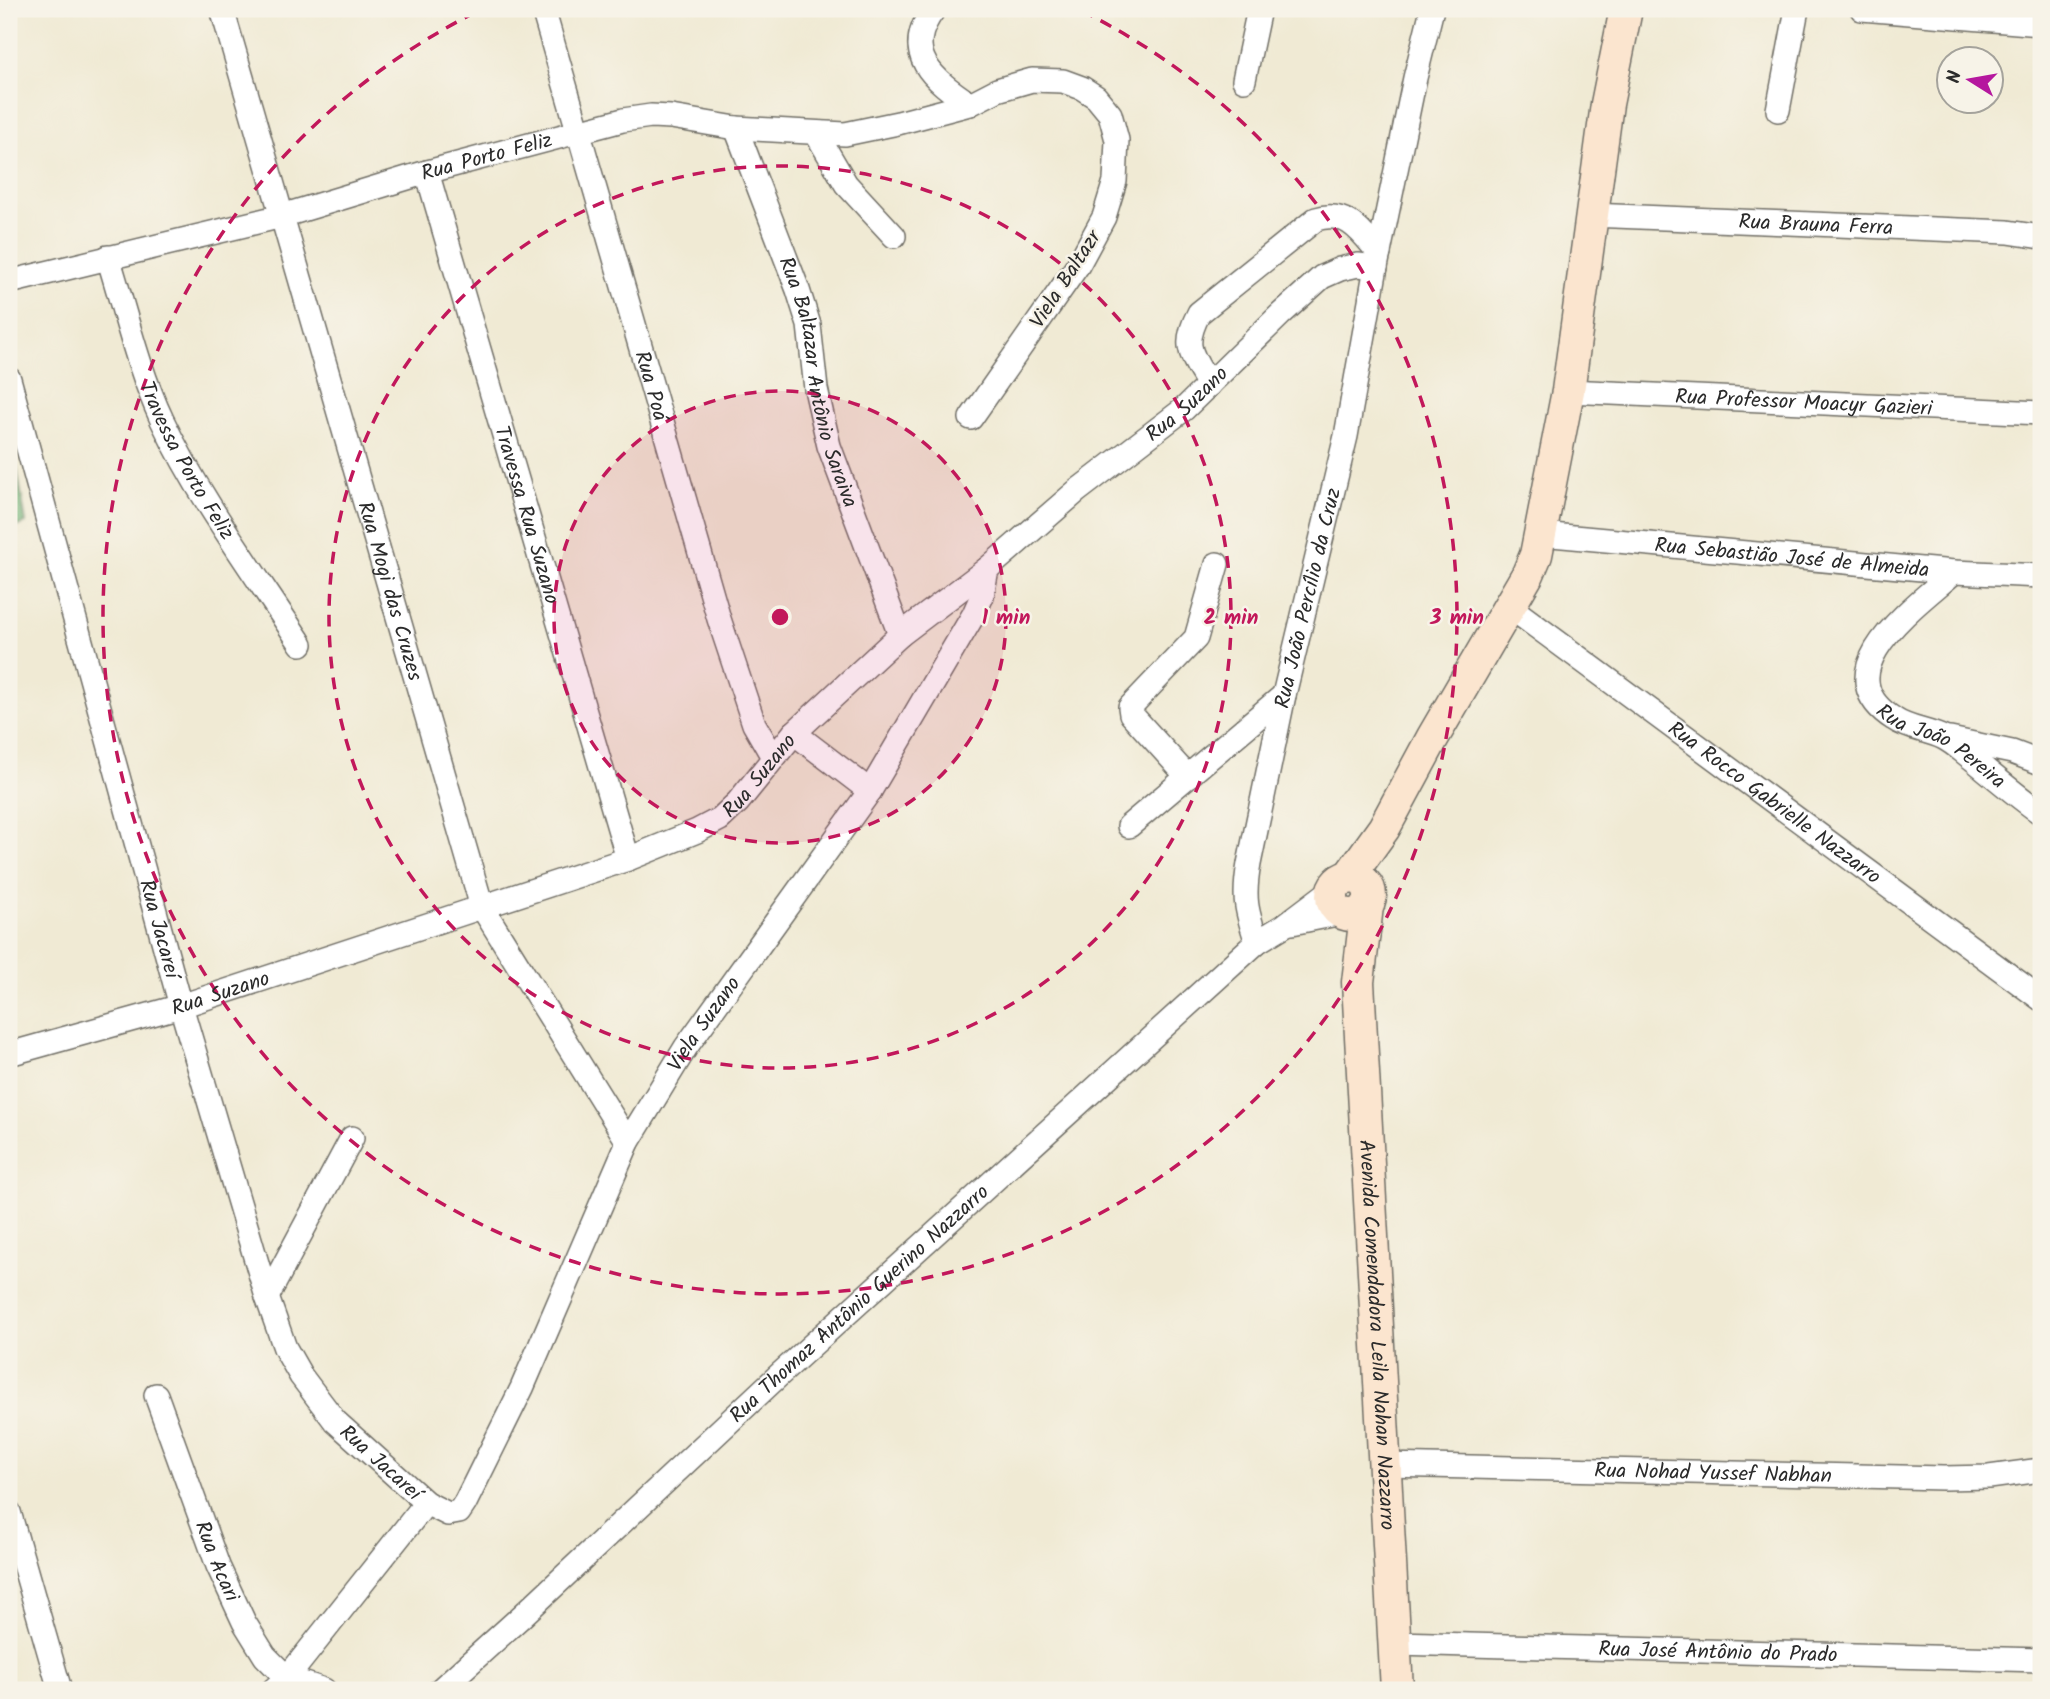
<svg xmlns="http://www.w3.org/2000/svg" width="2050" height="1699" font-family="Kalam,sans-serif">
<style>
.forest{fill:#6fb274;stroke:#4d6e50;stroke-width:2}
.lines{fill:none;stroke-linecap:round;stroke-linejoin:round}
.minor-casing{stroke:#706e66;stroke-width:26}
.secondary-casing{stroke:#706e66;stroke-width:35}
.minor{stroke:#fff;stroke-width:23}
.secondary{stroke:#fbe5cf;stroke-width:32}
.ring{fill:none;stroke:#c2185b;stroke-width:3.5;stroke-dasharray:12 9}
.labels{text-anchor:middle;stroke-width:5;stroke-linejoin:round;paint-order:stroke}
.street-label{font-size:21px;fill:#2b2b2b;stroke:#f7f3e8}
.centre{fill:#c2185b;stroke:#f7f3e8;stroke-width:3.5}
.ring-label{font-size:21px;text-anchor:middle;font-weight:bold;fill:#c2185b;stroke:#f7f3e8;stroke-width:5;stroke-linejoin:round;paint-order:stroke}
</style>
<rect width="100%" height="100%" fill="#f7f3e8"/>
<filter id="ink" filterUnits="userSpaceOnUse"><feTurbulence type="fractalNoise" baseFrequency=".0143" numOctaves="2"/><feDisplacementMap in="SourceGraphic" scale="14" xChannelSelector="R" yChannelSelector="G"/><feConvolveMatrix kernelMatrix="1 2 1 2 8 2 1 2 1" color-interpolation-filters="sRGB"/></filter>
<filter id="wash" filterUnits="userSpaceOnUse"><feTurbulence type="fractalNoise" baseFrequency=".00686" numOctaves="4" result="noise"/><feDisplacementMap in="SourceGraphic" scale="28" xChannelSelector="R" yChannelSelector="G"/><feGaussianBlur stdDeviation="1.57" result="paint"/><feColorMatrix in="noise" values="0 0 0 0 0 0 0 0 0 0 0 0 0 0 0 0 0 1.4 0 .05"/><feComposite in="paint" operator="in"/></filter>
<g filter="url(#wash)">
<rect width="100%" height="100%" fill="#f0ead4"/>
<path class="forest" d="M9,423L26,523L9,530Z"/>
</g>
<g filter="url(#ink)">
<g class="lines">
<g class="minor-casing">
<g id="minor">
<path id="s1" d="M222,9L482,907L628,1142"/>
<path id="s2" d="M543,9L719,619L754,724L773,757"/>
<path d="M934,9C900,54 934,80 970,104"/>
<path d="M1862,9L2041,24"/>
<path d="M1244,80L1259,9"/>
<path d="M1778,110L1797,9"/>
<path id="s3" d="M736,128L798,290L809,325L816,389L829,446L900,635"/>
<path d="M816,133L846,184L894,236"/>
<path id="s4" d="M427,172L628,859"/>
<path id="s5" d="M1590,215L2008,232L2041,237"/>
<path id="s6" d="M108,257C125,311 138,369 162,420C199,498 254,572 301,644"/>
<path id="s7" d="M9,282L282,216L427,172L623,120L651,116L671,117L736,128L845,134L898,123L970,104L997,90L1032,80L1063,81L1082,88L1096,97L1110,114L1117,140L1115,181L1104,217L1078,265L971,418"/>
<path id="s8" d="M9,379L181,1006L267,1297L285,1348L301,1376L335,1421L426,1503L448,1514L459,1512L465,1503L522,1388L628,1142L686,1047L870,791L974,614L982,596L987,569"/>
<path d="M1209,385C1192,355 1181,347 1199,313L1316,219C1347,209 1362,233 1379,253"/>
<path id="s9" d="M1568,391L2041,413"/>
<path id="s10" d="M1541,534L1954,572L2041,576"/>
<path id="s11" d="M1954,572C1917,605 1820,672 1894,719C1908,729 1928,730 1944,738C1954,743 1964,753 1974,760C1996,778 2018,797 2041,813"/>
<path id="s12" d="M1510,607L2041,999"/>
<path d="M794,733L870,791"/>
<path d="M1950,739L2012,752L2041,763"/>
<path d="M1187,776L1131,714L1130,707L1196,638L1217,564"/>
<path d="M1129,826L1284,695"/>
<path d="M1292,923L1342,913"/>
<path id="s13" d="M1257,942C1246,910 1243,898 1249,864L1284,695L1346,436L1376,267L1415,78L1432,9"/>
<path id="s14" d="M9,1054L181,1006L482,907L628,859L697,831L720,819L738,802L794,733L900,635L987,569L1077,491L1184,409L1281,314L1322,277L1340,269L1358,265L1376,267"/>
<path d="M267,1297L352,1138"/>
<path id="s15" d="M156,1395L218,1566L244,1622L265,1656L287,1678L324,1690"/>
<path id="s16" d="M1386,1465L1944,1478L1989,1477L2041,1470"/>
<path d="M9,1512L60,1690"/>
<path id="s17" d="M1396,1643L2041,1660"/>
<path d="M273,1690L287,1678L426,1503"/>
<path id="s18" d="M440,1690L523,1615L778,1376L1257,942L1285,925L1334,888"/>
</g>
</g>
<g class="secondary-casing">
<g id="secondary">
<circle cx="1351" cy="896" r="19"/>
<path d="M1348,878L1384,828L1433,737L1528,574L1536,555L1568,391L1607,104L1626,9"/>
<path id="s19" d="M1367,906L1358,982L1397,1690"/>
</g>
</g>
<use href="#minor" class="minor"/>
<use href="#secondary" class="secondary"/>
</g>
</g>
<circle cx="780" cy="617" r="226" fill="#c2185b" fill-opacity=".12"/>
<g class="ring">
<circle cx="780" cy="617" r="226"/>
<circle cx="780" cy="617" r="451"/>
<path d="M1082 11A677 677 0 1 1 478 11"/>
</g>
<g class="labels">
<g class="street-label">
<text dy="7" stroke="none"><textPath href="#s7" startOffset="494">Rua Porto Feliz</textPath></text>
<text dy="7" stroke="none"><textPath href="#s5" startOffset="226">Rua Brauna Ferra</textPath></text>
<text transform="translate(1065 279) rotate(-57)" y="7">Viela Baltazr</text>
<text dy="7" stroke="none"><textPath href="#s3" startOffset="268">Rua Baltazar Antônio Saraiva</textPath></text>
<text dy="7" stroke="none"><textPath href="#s2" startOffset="392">Rua Poá</textPath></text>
<text dy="7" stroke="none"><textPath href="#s9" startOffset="236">Rua Professor Moacyr Gazieri</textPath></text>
<text dy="7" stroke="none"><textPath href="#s14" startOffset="1376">Rua Suzano</textPath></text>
<text dy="7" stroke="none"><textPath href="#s6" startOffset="219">Travessa Porto Feliz</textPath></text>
<text dy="7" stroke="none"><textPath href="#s4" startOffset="357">Travessa Rua Suzano</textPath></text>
<text dy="7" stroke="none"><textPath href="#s10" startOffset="252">Rua Sebastião José de Almeida</textPath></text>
<text dy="7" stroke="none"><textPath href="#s1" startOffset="606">Rua Mogi das Cruzes</textPath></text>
<text dy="7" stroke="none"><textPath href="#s13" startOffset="352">Rua João Percílio da Cruz</textPath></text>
<text dy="7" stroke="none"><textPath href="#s11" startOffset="247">Rua João Pereira</textPath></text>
<text dy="7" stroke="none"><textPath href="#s14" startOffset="808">Rua Suzano</textPath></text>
<text dy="7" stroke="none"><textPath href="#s12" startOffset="329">Rua Rocco Gabrielle Nazzarro</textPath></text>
<text dy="7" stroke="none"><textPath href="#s8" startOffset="570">Rua Jacareí</textPath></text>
<text dy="7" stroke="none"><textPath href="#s14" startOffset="220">Rua Suzano</textPath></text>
<text dy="7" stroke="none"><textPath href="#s8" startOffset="1802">Viela Suzano</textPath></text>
<text dy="7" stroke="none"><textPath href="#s18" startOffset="570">Rua Thomaz Antônio Guerino Nazzarro</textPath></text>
<text dy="7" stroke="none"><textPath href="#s19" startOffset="430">Avenida Comendadora Leila Nahan Nazzarro</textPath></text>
<text dy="7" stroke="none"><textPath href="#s8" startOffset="1158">Rua Jacareí</textPath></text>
<text dy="7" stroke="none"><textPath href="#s16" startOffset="327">Rua Nohad Yussef Nabhan</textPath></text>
<text dy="7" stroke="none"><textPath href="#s15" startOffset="177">Rua Acari</textPath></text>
<text dy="7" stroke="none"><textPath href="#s17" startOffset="322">Rua José Antônio do Prado</textPath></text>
</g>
</g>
<circle cx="780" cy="617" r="10" class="centre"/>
<g class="ring-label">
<text x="1006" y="624">1 min</text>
<text x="1231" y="624">2 min</text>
<text x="1457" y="624">3 min</text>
</g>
<rect width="2050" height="1699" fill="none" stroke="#f7f3e8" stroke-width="35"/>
<g transform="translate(1970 80) rotate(281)"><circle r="33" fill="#f7f3e8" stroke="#a5a39c" stroke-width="2"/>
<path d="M0-5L12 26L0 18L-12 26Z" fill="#b5179e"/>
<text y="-10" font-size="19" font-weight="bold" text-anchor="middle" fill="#2b2b2b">N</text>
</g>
</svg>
